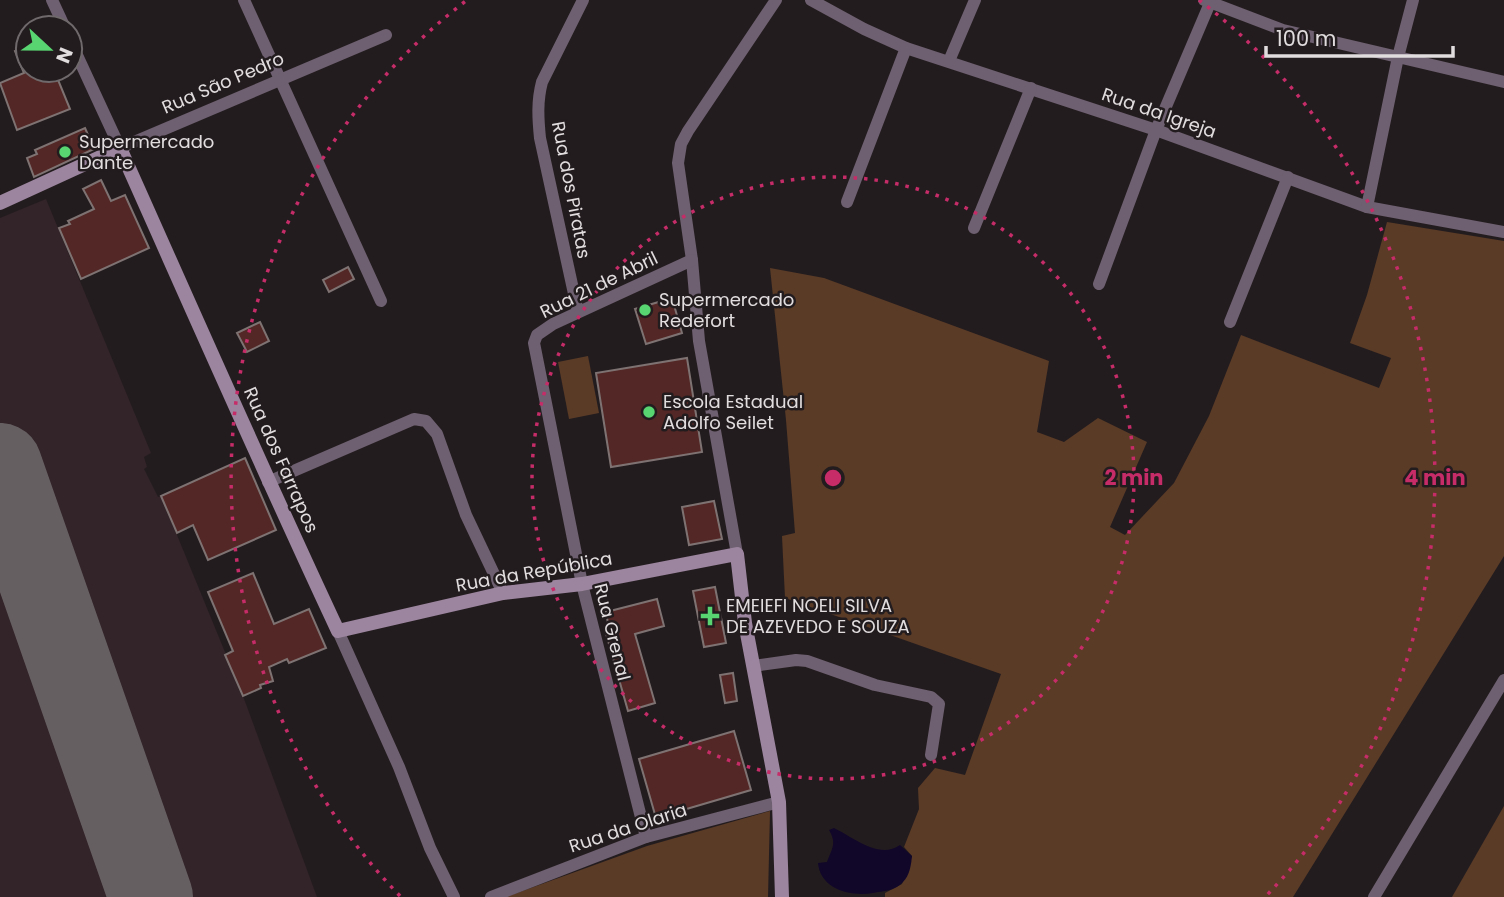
<svg xmlns="http://www.w3.org/2000/svg" width="1504" height="897" font-family="Poppins,sans-serif">
<style>
.built{fill:#322429}
.green{fill:#5a3b26}
.water{fill:#110729}
.lines{fill:none;stroke-linecap:round;stroke-linejoin:round}
.runway{stroke:#665f62;stroke-width:84}
.building{fill:#532725;stroke:#7e7372;stroke-width:2}
.street{stroke:#6e6070;stroke-width:12}
.secondary{stroke:#9c859f;stroke-width:14}
.ring{fill:none;stroke:#c52c68;stroke-width:3.5;stroke-dasharray:3.5 7}
.poi-dot{fill:#58d570;stroke:#231c1f;stroke-width:2.5}
.labels{text-anchor:middle;stroke-width:5;stroke-linejoin:round;paint-order:stroke}
.street-label{font-size:18px;fill:#e1dcde;stroke:#231c1f}
.poi-label{font-size:18px;fill:#e1dcde;stroke:#231c1f;text-anchor:start}
.centre{fill:#c52c68;stroke:#231c1f;stroke-width:3.5}
.ring-label{font-size:21px;text-anchor:middle;font-weight:bold;fill:#c52c68;stroke:#231c1f;stroke-width:5;stroke-linejoin:round;paint-order:stroke}
</style>
<rect width="100%" height="100%" fill="#231c1f"/>
<path class="built" d="M46,199L151,453L144,457L147,467L144,469L158,497L161,496L243,696L317,897H0V218Z"/>
<g class="green">
<path d="M1387,222L1504,241V556L1293,897H885V893L902,884L912,856L904,847L919,809L918,788L935,768L965,775L1001,674L785,598L782,536L795,533L786,420L770,268L824,278L1049,361L1037,432L1064,442L1098,418L1147,442L1110,527L1125,535L1174,483L1209,416L1241,335L1379,388L1391,358L1350,343L1367,295Z"/>
<path d="M588,356L599,413L569,419L558,362Z"/>
<path d="M1504,806V897H1452Z"/>
<path d="M770,811L768,897H506L647,846Z"/>
</g>
<path class="water" d="M834,828C853,837 879,860 900,845L912,856C911,865 910,875 903,882C895,891 883,891 873,893C851,897 820,889 818,863L827,862C832,848 837,844 829,830Z"/>
<g class="lines">
<path class="runway" d="M0,465L151,897"/>
</g>
<g class="building">
<path d="M28,46V70H54L70,109L17,130L0,83L24,73L15,51Z"/>
<path d="M85,128L94,149L34,177L27,158L37,154L35,150Z"/>
<path d="M101,180L111,201L125,195L149,248L81,279L59,228L70,224L68,221L94,209L83,189Z"/>
<path d="M348,267L354,279L329,292L323,280Z"/>
<path d="M672,298L682,333L646,344L635,309Z"/>
<path d="M260,322L269,341L247,352L237,333Z"/>
<path d="M687,358L702,452L611,467L596,373Z"/>
<path d="M245,458L276,530L208,560L193,525L177,533L161,496Z"/>
<path d="M714,501L722,539L689,545L682,507Z"/>
<path d="M253,573L274,624L309,609L326,648L289,663L287,659L269,667L273,681L260,685L261,688L243,696L225,655L233,651L208,592Z"/>
<path d="M715,587L726,643L704,647L693,591Z"/>
<path d="M657,599L664,626L635,634L655,703L628,711L605,630L609,629L606,612Z"/>
<path d="M733,673L737,701L725,703L720,675Z"/>
<path d="M734,731L751,790L656,818L639,759Z"/>
</g>
<g class="lines">
<g class="street">
<path d="M52,0L65,28"/>
<path d="M244,0L381,301"/>
<path d="M811,0L864,29L906,48L1156,130L1367,207L1504,232"/>
<path d="M1204,0L1283,30L1504,82"/>
<path d="M70,40L120,148L386,35"/>
<path d="M949,61L975,0"/>
<path d="M847,202L906,48"/>
<path d="M1367,207L1398,57L1413,0"/>
<path d="M974,228L1031,88"/>
<path d="M1099,284L1156,130L1210,3"/>
<path d="M578,312L540,138C538,118 537,101 542,82L583,0"/>
<path d="M1230,322L1288,177"/>
<path d="M268,482L414,419L426,421L437,434L466,515L503,593"/>
<path d="M737,554L699,341L692,260L678,163L681,144L688,131L776,0"/>
<path d="M338,631L399,767L430,848L454,897"/>
<path d="M753,666L796,660L807,661L875,685L931,697L939,704L931,755"/>
<path d="M646,837L582,584L534,343L537,335L553,324L692,260"/>
<path d="M491,897L646,837L779,802"/>
<path d="M1374,897L1504,680"/>
</g>
<path class="secondary" d="M0,203L120,148C192,309 263,471 338,631L503,593L582,584L737,554L745,623L779,802L782,897"/>
</g>
<g class="ring">
<circle cx="833" cy="478" r="301"/>
<path d="M400 896A602 602 0 0 1 467 0M1199 0A602 602 0 0 1 1266 896"/>
</g>
<g class="poi-dot">
<circle cx="65" cy="152" r="7"/>
<circle cx="645" cy="310" r="7"/>
<circle cx="649" cy="412" r="7"/>
<path d="M706.5 605.5h7v7h7v7h-7v7h-7v-7h-7v-7h7z"/>
</g>
<g class="labels">
<g class="street-label">
<text transform="translate(223 83) rotate(-23)" y="6">Rua São Pedro</text>
<text transform="translate(1159 113) rotate(19)" y="6">Rua da Igreja</text>
<text transform="translate(571 190) rotate(79)" y="6">Rua dos Piratas</text>
<text transform="translate(599 285) rotate(-26)" y="6">Rua 21 de Abril</text>
<text transform="translate(281 460) rotate(66)" y="6">Rua dos Farrapos</text>
<text transform="translate(534 572) rotate(-10)" y="6">Rua da República</text>
<text transform="translate(612 632) rotate(76)" y="6">Rua Grenal</text>
<text transform="translate(628 828) rotate(-18)" y="6">Rua da Olaria</text>
</g>
<g class="poi-label">
<text x="79" y="148">Supermercado<tspan x="79" dy="21">Dante</tspan></text>
<text x="659" y="306">Supermercado<tspan x="659" dy="21">Redefort</tspan></text>
<text x="663" y="408">Escola Estadual<tspan x="663" dy="21">Adolfo Seilet</tspan></text>
<text x="726" y="612">EMEIEFI NOELI SILVA<tspan x="726" dy="21">DE AZEVEDO E SOUZA</tspan></text>
</g>
</g>
<circle cx="833" cy="478" r="10" class="centre"/>
<g class="ring-label">
<text x="1134" y="485">2 min</text>
<text x="1435" y="485">4 min</text>
</g>
<g transform="translate(49 49) rotate(112)"><circle r="33" fill="#231c1f" stroke="#6f696b" stroke-width="2"/>
<path d="M0-5L12 26L0 18L-12 26Z" fill="#58d570"/>
<text y="-10" font-size="19" font-weight="bold" text-anchor="middle" fill="#e1dcde">N</text>
</g>
<path d="M1266 46v10h187v-10" fill="none" stroke="#e1dcde" stroke-width="3.5"/>
<text x="1276" y="46" font-size="21" fill="#e1dcde" stroke="#231c1f" stroke-width="5" paint-order="stroke">100 m</text>
</svg>
